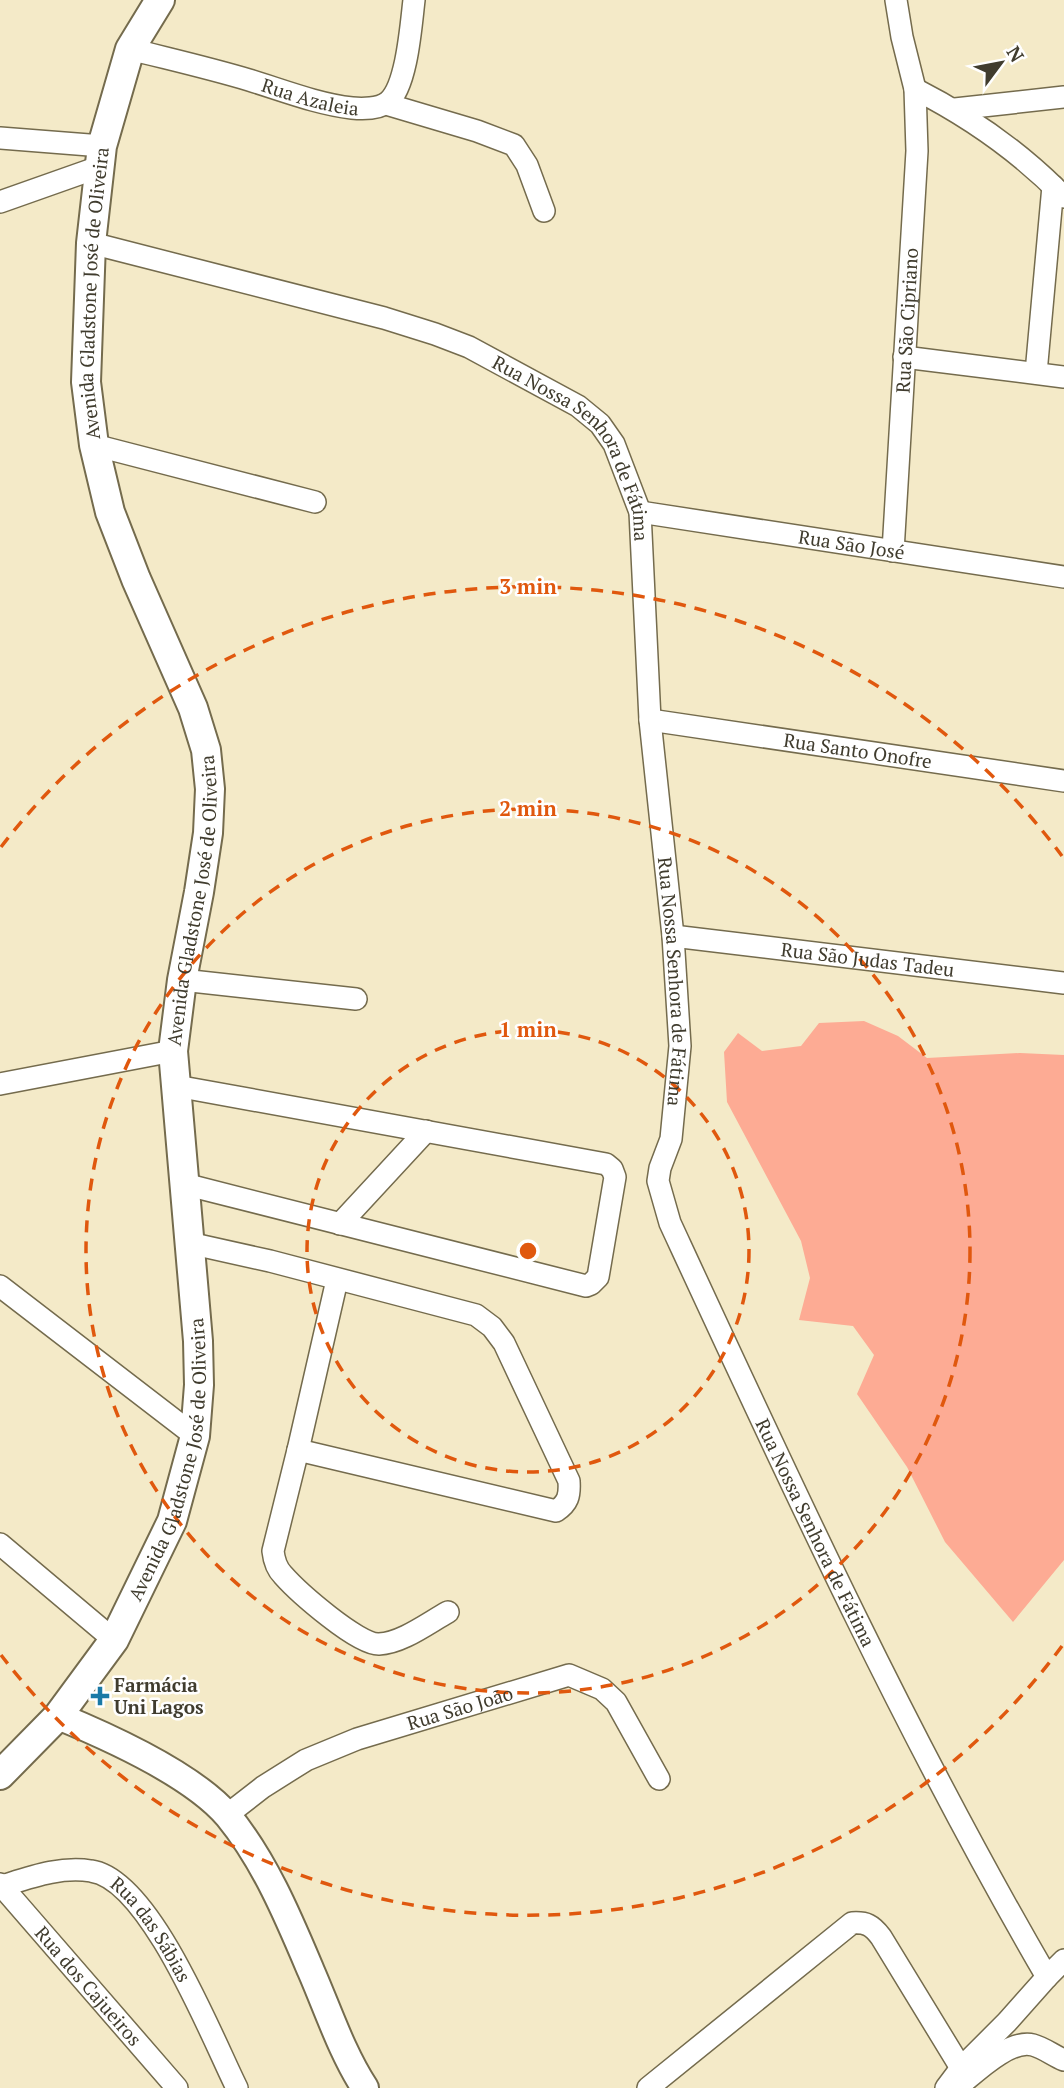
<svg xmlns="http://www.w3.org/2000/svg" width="1064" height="2088" font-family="'PT Serif',serif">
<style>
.green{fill:#fdab94}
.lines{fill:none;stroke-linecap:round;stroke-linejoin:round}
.minor-casing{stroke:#746b4d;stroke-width:24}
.tertiary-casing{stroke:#746b4d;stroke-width:30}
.secondary-casing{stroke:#746b4d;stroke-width:32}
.minor{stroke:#fff;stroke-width:21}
.tertiary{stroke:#fff;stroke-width:26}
.secondary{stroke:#fff;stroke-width:28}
.ring{fill:none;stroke:#e0580e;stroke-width:3.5;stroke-dasharray:12 9}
.poi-dot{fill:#1a79a6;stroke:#fff;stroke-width:2.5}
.labels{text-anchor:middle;stroke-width:5;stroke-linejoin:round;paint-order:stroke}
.street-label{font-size:19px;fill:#403c2e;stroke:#fff}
.poi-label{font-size:19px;font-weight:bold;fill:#403c2e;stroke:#fff;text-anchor:start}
.centre{fill:#e0580e;stroke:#fff;stroke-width:3.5}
.ring-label{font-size:21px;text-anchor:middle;font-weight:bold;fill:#e0580e;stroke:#fff;stroke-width:5;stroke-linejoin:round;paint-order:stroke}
</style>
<rect width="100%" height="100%" fill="#f4eac8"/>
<path class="green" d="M864,1021L898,1036L927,1058L1020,1053L1064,1055V1560L1013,1622L945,1542L907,1467L857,1394L874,1355L853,1326L799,1320L810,1278L801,1241L727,1102L724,1052L738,1033L762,1051L801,1046L819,1023Z"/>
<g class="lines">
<g class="minor-casing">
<g id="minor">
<path d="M896,0L902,37L915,89"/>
<path id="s1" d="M130,49C169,59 209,68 249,80C282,90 317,104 352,108C362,109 379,109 388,102C407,86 411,25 414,0"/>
<path d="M386,104L477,131L514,145L527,165L544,211"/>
<path d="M955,109L1064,97"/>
<path d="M0,138L102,146"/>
<path d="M0,202L99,167"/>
<path id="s2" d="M91,243L384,318L435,334L469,347L578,406L600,424L614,444L640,512L650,720L673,936L680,1046L671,1139L660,1168L658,1181L670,1223C788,1478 905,1733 1047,1977L1064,1960"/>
<path d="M904,357L1064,377"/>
<path d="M1036,373L1053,186"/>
<path d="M94,445L315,502"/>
<path id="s3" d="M640,512L1064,577"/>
<path id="s4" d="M893,551L917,151L915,89C970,117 1020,152 1064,197"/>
<path id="s5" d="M650,720L1064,781"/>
<path id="s6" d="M673,936L1064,983"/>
<path d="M182,980L356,999"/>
<path d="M0,1084L173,1051"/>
<path d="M176,1086L606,1164L612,1169L615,1177L598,1277L591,1284L586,1286L184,1184"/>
<path d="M340,1224L426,1131"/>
<path d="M189,1243L270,1261L476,1315L492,1327L504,1343L569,1481C570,1496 568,1503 556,1511L298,1450L273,1551C274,1560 276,1568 283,1575C298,1592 358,1645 379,1644C402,1643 428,1623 448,1612"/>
<path d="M0,1286L195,1436"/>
<path d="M298,1450L337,1280"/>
<path d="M0,1544L114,1640"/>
<path id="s7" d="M227,1815L263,1787L306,1760L357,1739L569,1675L602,1689L616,1702L659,1779"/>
<path id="s8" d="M0,1884L177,2088"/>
<path id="s9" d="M2,1886C31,1877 61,1866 91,1871C150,1879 212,2038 237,2088"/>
<path d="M960,2085C977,2071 1010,2039 1033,2045C1044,2048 1054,2056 1064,2060"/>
<path d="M648,2088L852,1923C866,1922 872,1925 881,1937L961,2068"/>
<path d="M946,2088L961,2068L1007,2022L1047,1977"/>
</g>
</g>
<g class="tertiary-casing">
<path id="tertiary" d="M58,1716C109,1737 192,1774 228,1816C265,1861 289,1919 311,1971C328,2010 342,2053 365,2088"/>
</g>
<g class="secondary-casing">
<g id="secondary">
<path id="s10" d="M0,1775L58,1716L114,1640L172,1521L195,1436L199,1385L198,1341L173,1051L182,980L199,892L208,833L210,789L206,750L193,708L136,579L110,512L94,445L86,382L91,243L102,146L130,49L160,0"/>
</g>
</g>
<use href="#minor" class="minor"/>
<use href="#tertiary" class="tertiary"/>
<use href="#secondary" class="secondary"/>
</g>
<g class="ring">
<circle cx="528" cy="1251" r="221"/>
<circle cx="528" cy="1251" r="442"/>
<path d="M1062 1646A664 664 0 0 1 1 1655M1 847A664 664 0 0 1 1062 856"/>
</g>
<path class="poi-dot" d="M96.5 1685.5h7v7h7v7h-7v7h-7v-7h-7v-7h7z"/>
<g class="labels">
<g class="street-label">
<text dy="7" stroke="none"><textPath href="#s1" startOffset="187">Rua Azaleia</textPath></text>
<text dy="7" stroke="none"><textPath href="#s10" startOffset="1566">Avenida Gladstone José de Oliveira</textPath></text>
<text dy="7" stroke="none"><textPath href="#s4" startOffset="231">Rua São Cipriano</textPath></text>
<text dy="7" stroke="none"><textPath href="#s2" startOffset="546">Rua Nossa Senhora de Fátima</textPath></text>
<text dy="7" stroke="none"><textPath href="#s3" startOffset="214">Rua São José</textPath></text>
<text dy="7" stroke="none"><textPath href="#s5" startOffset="210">Rua Santo Onofre</textPath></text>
<text dy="7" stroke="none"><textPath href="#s10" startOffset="936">Avenida Gladstone José de Oliveira</textPath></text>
<text dy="7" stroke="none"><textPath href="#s6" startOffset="196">Rua São Judas Tadeu</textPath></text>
<text dy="7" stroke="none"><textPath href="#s2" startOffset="1113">Rua Nossa Senhora de Fátima</textPath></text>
<text dy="7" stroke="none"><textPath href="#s10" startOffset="369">Avenida Gladstone José de Oliveira</textPath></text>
<text dy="7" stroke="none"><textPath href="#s2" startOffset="1701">Rua Nossa Senhora de Fátima</textPath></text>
<text dy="7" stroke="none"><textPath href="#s7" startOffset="259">Rua São João</textPath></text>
<text dy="7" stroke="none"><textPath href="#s9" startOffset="178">Rua das Sábias</textPath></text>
<text dy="7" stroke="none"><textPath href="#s8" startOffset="135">Rua dos Cajueiros</textPath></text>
</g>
<g class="poi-label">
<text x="114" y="1692">Farmácia<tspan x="114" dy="22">Uni Lagos</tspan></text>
</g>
</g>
<circle cx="528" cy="1251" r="10" class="centre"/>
<g class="ring-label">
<text x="528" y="594">3 min</text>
<text x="528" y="816">2 min</text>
<text x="528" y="1037">1 min</text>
</g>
<g transform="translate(1001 63) rotate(58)" stroke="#ffffff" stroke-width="5" paint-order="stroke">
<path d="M0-5L12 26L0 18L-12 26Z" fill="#403c2e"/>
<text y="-10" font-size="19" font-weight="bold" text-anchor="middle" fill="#403c2e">N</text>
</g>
</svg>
